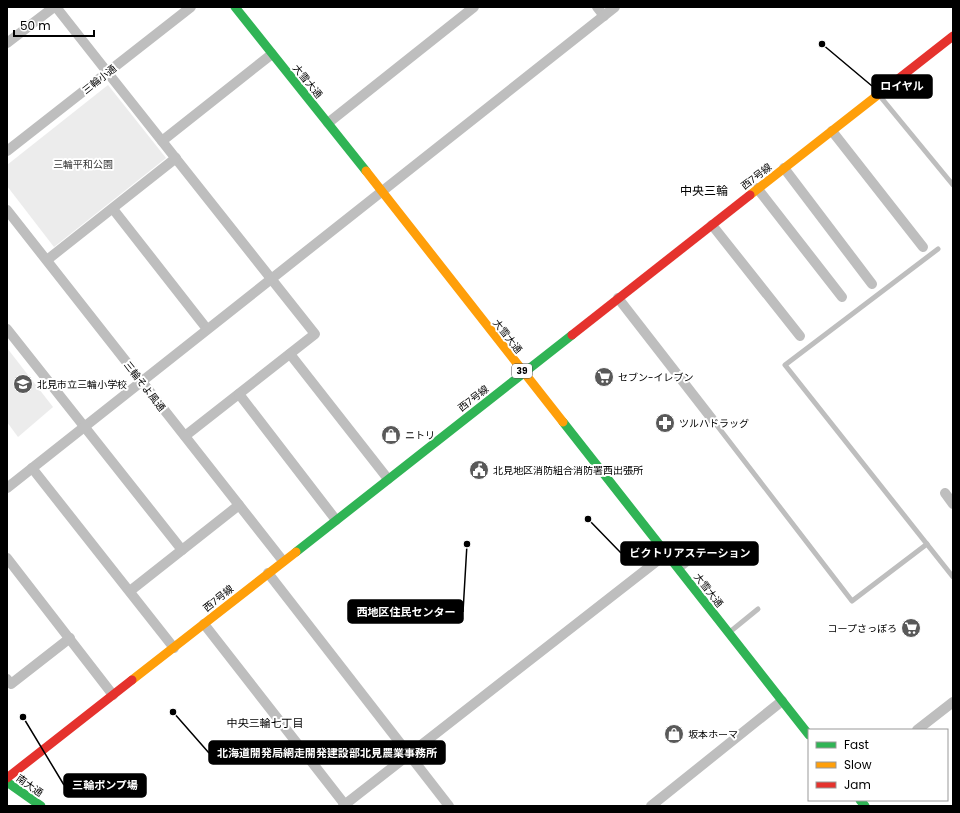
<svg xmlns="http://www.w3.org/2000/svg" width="960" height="813" font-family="Poppins,'Noto Sans JP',sans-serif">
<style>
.green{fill:#ececec}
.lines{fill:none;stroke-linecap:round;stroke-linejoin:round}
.lane{stroke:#bebebe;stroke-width:5}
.street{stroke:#bebebe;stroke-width:10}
.fast{stroke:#30b455;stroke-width:9}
.slow{stroke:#ff9f0a;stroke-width:9}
.jam{stroke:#e5322d;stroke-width:9}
.labels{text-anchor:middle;stroke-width:4;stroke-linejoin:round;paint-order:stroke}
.shield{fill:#fff;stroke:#4c4c4c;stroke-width:1}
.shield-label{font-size:9px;font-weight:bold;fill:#000}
.street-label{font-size:10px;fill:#000;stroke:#fff}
.park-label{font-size:10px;fill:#333;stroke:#fff}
.poi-label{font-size:10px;fill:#000;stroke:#fff;text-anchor:start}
.neighbourhood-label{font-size:11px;fill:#000;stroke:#fff}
.quarter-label{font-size:12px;fill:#000;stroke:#fff}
.leader{fill:none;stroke:#000;stroke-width:1.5}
.callout-dot{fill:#000;stroke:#fff;stroke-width:1.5}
.callout{fill:#000;stroke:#000;stroke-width:1.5}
.callout-label{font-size:11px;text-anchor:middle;font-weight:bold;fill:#fff}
</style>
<rect width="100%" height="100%" fill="#fff"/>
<g class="green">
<path d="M108,85L166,158L54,247L7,186V165Z"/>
<path d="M7,348L53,407L18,437L7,422Z"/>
</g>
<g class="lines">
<g class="lane">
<path d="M879,95L953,185"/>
<path d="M938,249L785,365L953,577"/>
<path d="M712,419L852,601L927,544"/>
<path d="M682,568L709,547"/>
<path d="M731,631L758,609"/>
</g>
<g class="street">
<path d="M56,7L108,73L315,334L185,436"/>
<path d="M597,7L604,16"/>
<path d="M7,43L54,7"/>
<path d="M328,123L474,7"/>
<path d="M832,131L923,247"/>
<path d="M162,141L272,54"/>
<path d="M7,151L191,7"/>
<path d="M784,168L872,284"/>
<path d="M757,188L842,297"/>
<path d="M113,209L207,329"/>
<path d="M7,210L283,561"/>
<path d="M712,225L800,336"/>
<path d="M47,260L176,158"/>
<path d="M618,298L712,419"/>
<path d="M7,329L182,550"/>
<path d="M290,354L388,479"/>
<path d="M239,394L336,520"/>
<path d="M32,468L174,648"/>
<path d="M7,488L615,7"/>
<path d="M945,493L953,504"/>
<path d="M7,558L113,695"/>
<path d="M268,573L449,806"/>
<path d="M130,591L239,505"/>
<path d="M204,624L346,806"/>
<path d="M7,679L11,684L70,638"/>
<path d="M917,730L953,702"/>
<path d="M343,806L666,554"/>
<path d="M651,806L782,701"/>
</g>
<g class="fast">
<path d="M235,7L366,171"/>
<path d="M563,422L809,735"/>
<path d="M296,552L572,335"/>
<path d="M7,782L41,806"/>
<path d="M860,800L865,806"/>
</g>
<g class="slow">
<path d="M366,171L563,422"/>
<path d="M750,195L879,94"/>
<path d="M132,680L296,552"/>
</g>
<g class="jam">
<path d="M879,94L953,36"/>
<path d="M572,335L750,195"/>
<path d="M7,778L132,680"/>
</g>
</g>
<defs>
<g id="supermarket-disc" transform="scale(1)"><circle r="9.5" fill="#595959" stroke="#fff"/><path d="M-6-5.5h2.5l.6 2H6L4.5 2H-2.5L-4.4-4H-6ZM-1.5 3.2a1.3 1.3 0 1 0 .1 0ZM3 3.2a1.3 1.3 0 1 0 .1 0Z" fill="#fff"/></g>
<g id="school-disc" transform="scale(1)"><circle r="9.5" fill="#595959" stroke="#fff"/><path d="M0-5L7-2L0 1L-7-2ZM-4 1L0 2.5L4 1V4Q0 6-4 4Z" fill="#fff"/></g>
<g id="pharmacy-disc" transform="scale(1)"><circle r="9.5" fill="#595959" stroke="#fff"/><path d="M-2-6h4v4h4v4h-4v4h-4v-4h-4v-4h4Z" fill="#fff"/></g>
<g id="shop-disc" transform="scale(1)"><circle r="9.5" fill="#595959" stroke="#fff"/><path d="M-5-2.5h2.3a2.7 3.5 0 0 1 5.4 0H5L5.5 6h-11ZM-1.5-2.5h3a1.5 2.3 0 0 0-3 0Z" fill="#fff"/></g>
<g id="civic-disc" transform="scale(1)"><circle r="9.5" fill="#595959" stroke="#fff"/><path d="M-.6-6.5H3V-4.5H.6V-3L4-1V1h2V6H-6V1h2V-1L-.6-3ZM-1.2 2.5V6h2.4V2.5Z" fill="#fff"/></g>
</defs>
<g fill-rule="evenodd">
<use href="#supermarket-disc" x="604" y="377"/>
<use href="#school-disc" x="23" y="384"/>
<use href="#pharmacy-disc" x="665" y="423"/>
<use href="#shop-disc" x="391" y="435"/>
<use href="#civic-disc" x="479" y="470"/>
<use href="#supermarket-disc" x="911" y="628"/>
<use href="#shop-disc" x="674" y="734"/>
</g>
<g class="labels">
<rect class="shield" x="512" y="364" width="20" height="14" rx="3"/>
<g class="shield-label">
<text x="522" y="374">39</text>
</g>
<g class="street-label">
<text transform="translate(99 79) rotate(-38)" y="4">三輪小通</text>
<text transform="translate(308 81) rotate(51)" y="4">大雪大通</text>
<text transform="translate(756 176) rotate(-38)" y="4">西7号線</text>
<text transform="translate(508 336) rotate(52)" y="4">大雪大通</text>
<text transform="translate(145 386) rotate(52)" y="4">三輪そよ風通</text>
<text transform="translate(473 398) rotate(-38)" y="4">西7号線</text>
<text transform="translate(709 590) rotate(52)" y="4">大雪大通</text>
<text transform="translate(218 598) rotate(-39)" y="4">西7号線</text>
<text transform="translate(30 785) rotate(35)" y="4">南大通</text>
</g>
<g class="park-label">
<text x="83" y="168">三輪平和公園</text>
</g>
<g class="poi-label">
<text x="618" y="381">セブン-イレブン</text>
<text x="37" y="388">北見市立三輪小学校</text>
<text x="679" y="427">ツルハドラッグ</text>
<text x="405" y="439">ニトリ</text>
<text x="493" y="474">北見地区消防組合消防署西出張所</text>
<text x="897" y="632" text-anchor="end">コープさっぽろ</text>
<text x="688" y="738">坂本ホーマ</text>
</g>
<g class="neighbourhood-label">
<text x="265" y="727">中央三輪七丁目</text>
</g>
<g class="quarter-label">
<text x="704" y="195">中央三輪</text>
</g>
</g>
<path class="leader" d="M822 44L872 86M588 519L621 553M467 544L463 612M173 712L209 753M23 717L64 785"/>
<g class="callout-dot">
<circle cx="822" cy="44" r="4"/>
<circle cx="588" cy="519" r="4"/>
<circle cx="467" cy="544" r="4"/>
<circle cx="173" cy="712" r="4"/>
<circle cx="23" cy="717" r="4"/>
</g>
<g class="callout">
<rect x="872" y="75" width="60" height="23" rx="4"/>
<rect x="621" y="542" width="137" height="23" rx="4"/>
<rect x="348" y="600" width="115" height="23" rx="4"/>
<rect x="209" y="741" width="236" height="23" rx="4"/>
<rect x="64" y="774" width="82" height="23" rx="4"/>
</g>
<g class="callout-label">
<text x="902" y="90">ロイヤル</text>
<text x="690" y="557">ビクトリアステーション</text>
<text x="406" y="616">西地区住民センター</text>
<text x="327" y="757">北海道開発局網走開発建設部北見農業事務所</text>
<text x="105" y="789">三輪ポンプ場</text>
</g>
<rect width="960" height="813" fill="none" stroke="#000000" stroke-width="16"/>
<rect x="808" y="729" width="140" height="72" fill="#ffffff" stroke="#999999"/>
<rect x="816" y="742" width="20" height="6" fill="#30b455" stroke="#999999"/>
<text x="844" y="749" font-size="12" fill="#000000">Fast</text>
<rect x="816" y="762" width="20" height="6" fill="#ff9f0a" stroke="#999999"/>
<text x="844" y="769" font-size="12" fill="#000000">Slow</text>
<rect x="816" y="782" width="20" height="6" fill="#e5322d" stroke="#999999"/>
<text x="844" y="789" font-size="12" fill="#000000">Jam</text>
<path d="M14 30v6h80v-6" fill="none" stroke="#000000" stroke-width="2"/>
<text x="20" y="30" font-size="12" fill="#000000" stroke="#ffffff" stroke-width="3" paint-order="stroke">50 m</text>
</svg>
